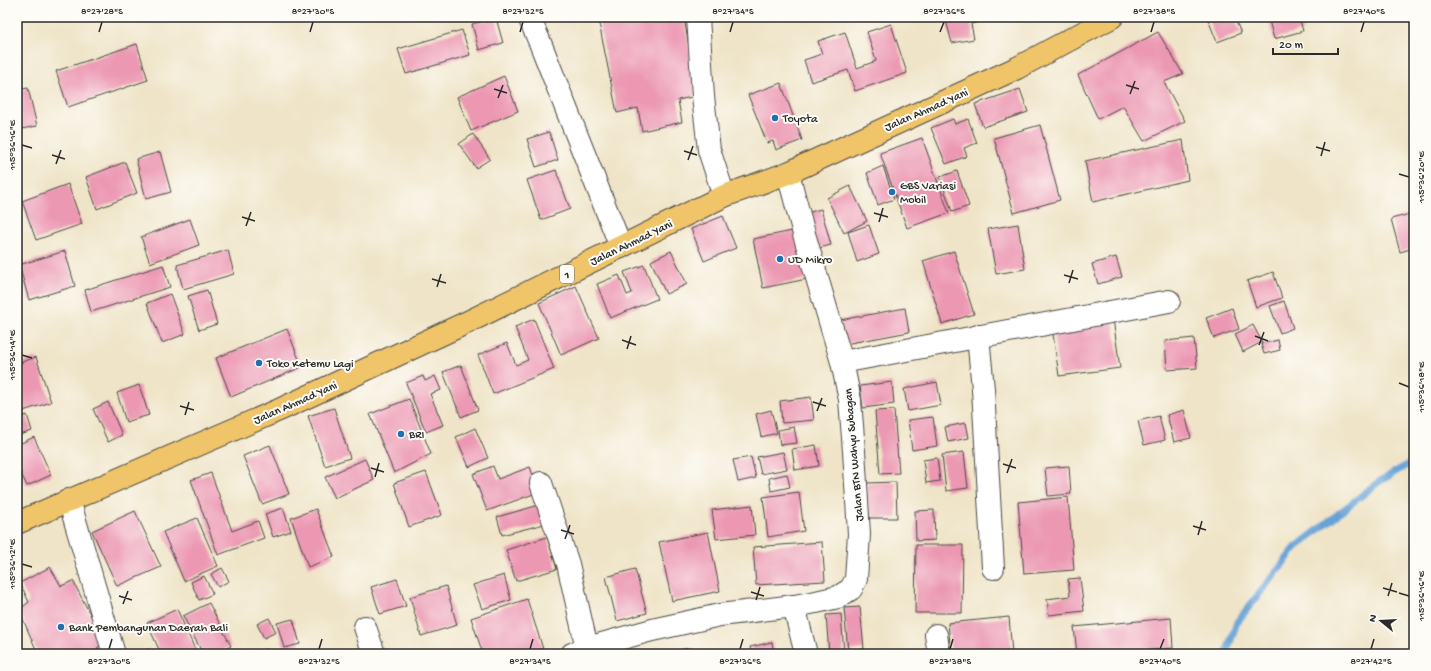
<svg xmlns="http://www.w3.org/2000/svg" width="1431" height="671" font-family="'Gochi Hand',sans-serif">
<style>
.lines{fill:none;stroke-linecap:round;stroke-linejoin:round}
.stream{stroke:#66a2d7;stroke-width:7}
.building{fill:#ec98b3}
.minor-casing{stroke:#484742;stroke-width:24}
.highway-casing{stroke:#484742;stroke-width:24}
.minor{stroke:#fff;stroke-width:22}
.highway{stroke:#f0c469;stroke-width:22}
.ticks{fill:none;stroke:#2b2b2b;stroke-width:1.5}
.poi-dot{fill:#1f6fb2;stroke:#fdfcf7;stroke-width:1.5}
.labels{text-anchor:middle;stroke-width:4;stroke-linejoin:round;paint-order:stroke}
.shield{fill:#fdfcf7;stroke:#6a6a68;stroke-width:1}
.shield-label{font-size:11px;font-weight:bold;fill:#2b2b2b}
.street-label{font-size:12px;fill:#2b2b2b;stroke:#fdfcf7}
.poi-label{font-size:12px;fill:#2b2b2b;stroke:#fdfcf7;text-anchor:start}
.neatline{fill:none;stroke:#2b2b2b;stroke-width:1.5}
.ticks-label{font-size:10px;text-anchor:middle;fill:#2b2b2b}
</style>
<rect width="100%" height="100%" fill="#fdfcf7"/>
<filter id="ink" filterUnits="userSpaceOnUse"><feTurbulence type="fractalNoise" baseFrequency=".025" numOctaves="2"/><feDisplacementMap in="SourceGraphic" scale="8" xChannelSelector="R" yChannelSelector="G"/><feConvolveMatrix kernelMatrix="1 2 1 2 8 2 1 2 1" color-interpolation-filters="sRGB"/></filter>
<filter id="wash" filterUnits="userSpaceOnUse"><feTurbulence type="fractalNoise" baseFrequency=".012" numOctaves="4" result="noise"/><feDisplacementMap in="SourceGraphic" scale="16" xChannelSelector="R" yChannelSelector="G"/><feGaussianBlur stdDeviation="0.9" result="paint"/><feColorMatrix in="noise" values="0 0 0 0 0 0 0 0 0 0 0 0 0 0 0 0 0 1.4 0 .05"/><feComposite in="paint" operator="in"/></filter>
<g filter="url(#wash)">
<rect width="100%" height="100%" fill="#efe4c7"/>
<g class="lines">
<path class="stream" d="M1226,654L1237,622L1296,547L1380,481L1414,461"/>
</g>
<g id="blocks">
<g class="building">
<path d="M601,17H684L697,96L678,100L682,122L642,131L638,108L617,113L598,18Z"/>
<path d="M945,17H996L971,24L974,39L952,43Z"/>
<path d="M1207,17H1234L1241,33L1217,42Z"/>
<path d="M1268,17H1299L1303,31L1274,39Z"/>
<path d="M496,18L503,43L479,50L472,24Z"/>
<path d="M891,24L907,73L855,91L848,70L811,82L804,60L822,54L818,41L845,32L857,68L876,61L867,32Z"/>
<path d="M462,30L470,55L406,74L398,49Z"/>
<path d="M1158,32L1183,74L1164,82L1185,121L1144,141L1123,106L1098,119L1078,75Z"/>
<path d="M137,44L148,80L68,107L56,71Z"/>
<path d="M504,76L518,111L471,131L457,97Z"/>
<path d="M781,83L802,140L776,150L773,141L767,143L748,95Z"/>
<path d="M28,88L37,126L17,130V90Z"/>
<path d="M1020,89L1028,112L983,127L975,104Z"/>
<path d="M953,119L955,124L968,119L977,143L964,148L967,156L946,164L931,128Z"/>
<path d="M1040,125L1060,200L1014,213L994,138Z"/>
<path d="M549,132L558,160L536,167L527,139Z"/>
<path d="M473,134L490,159L476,168L459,144Z"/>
<path d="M922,138L949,213L907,228L880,153Z"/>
<path d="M1183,140L1188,180L1093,202L1085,161Z"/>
<path d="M160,152L171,192L146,199L136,159Z"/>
<path d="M125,162L137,193L97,209L86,177Z"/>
<path d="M883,166L894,199L878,205L867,173Z"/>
<path d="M556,170L570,209L541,220L527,180Z"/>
<path d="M957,171L969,206L952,212L940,177Z"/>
<path d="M68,184L82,224L36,240L22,201Z"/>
<path d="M850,186L867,221L844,233L827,198Z"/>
<path d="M17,208L21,217L17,219Z"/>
<path d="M821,209L831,245L812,250L803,214Z"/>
<path d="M1414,213V248L1400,252L1391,219Z"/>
<path d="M723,216L736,248L704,261L691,229Z"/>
<path d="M190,219L199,245L150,263L141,237Z"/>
<path d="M1018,224L1025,269L996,274L988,229Z"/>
<path d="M869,225L879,254L857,262L848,232Z"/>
<path d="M797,230L807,279L763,288L753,239Z"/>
<path d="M228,250L234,274L183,289L177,265Z"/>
<path d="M65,251L75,286L29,300L19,265Z"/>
<path d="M671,251L687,284L666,294L651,261Z"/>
<path d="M954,251L974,314L942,324L923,261Z"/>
<path d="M1116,257L1122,277L1098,284L1092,264Z"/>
<path d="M163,265L170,287L91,312L85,290Z"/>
<path d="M644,265L657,299L610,318L597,284L619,275L627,295L632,293L624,272Z"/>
<path d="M1273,272L1282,298L1256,307L1247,281Z"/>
<path d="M576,286L599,338L561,355L539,303Z"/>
<path d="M207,290L217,324L199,330L188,296Z"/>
<path d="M170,294L185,334L162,343L147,303Z"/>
<path d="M1284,301L1293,328L1280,333L1270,306Z"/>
<path d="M905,308L909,332L845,344L840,320Z"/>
<path d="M1232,308L1239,329L1214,338L1206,318Z"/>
<path d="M534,319L554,369L493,394L478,355L507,343L516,365L528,360L515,327Z"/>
<path d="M1113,319L1120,368L1059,376L1052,327Z"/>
<path d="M1253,325L1262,342L1243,352L1235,334Z"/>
<path d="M287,329L302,367L231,397L216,358Z"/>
<path d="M1194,338L1197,368L1167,370L1165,341Z"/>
<path d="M1278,340L1280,350L1264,354L1261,344Z"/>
<path d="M36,357L51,402L17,413V364Z"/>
<path d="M461,365L478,410L461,417L443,372Z"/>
<path d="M423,376L425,381L435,376L441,390L430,394L443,425L426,432L406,383Z"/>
<path d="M892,382L894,404L863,408L860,386Z"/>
<path d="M937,382L941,405L908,411L904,389Z"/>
<path d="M139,385L149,415L126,422L117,393Z"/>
<path d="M811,397L814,420L782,423L780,401Z"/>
<path d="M409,399L431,454L394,473L370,414Z"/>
<path d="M108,402L122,435L108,442L93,409Z"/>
<path d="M334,408L350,458L325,466L308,416Z"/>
<path d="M771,410L777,433L761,437L756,414Z"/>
<path d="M894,410L899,473L880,474L875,411Z"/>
<path d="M1184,410L1191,438L1174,442L1167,415Z"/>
<path d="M27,415L32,431L17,436V418Z"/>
<path d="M1159,416L1165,440L1144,445L1138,421Z"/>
<path d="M933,417L937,446L912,450L908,420Z"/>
<path d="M966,423L969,438L948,442L945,427Z"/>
<path d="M794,427L797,443L780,445L778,430Z"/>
<path d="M475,428L488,458L469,467L456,437Z"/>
<path d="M34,437L51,475L27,486L17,465V445Z"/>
<path d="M270,445L289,494L262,504L243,456Z"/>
<path d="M816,445L819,466L795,470L792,449Z"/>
<path d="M783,452L787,469L761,474L757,457Z"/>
<path d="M964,452L968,488L946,491L942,455Z"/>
<path d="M751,457L756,478L738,482L733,460Z"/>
<path d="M937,458L940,481L926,483L923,460Z"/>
<path d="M365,459L374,480L335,498L325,477Z"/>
<path d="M493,466L498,479L530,467L539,492L487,511L473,474Z"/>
<path d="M1069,466L1071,494L1048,496L1045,468Z"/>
<path d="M426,472L442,515L409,527L394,483Z"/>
<path d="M211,473L232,531L258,521L264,538L218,555L191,480Z"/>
<path d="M787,474L790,487L771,491L769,478Z"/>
<path d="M896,482L897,518H869L867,483Z"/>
<path d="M799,492L804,531L768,537L763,497Z"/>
<path d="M1068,497L1074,570L1024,574L1018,502Z"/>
<path d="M543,504L548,523L502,535L497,517Z"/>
<path d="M752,505L755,535L716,539L712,510Z"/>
<path d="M283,508L291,531L273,537L265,514Z"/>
<path d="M316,509L334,557L308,567L291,518Z"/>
<path d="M934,510L935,540L916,541L915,511Z"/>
<path d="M135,511L161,567L117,586L92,531Z"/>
<path d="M197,518L218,566L184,581L163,532Z"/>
<path d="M708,532L720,591L672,601L659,542Z"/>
<path d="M547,537L557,569L516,581L506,550Z"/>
<path d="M822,542L825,581L756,585L753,547Z"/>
<path d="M916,545H963L962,613H915Z"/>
<path d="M50,567L61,586L73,581L105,643L97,648L100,654H38L19,610L29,602L20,583Z"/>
<path d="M222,568L229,581L218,587L211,574Z"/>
<path d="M635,569L647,613L617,621L606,577Z"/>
<path d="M504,575L511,600L482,609L473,585Z"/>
<path d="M204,576L213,594L199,600L191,582Z"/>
<path d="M1080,578L1084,611L1049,615L1047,599L1070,596L1068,579Z"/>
<path d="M397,579L406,606L380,614L371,587Z"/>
<path d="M446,586L457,625L421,636L410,597Z"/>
<path d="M527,599L543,649L529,654H483L471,618Z"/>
<path d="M209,603L231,646L215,654H203L183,616Z"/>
<path d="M860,607L864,649L848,651L844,608Z"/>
<path d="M177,609L197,654H161L147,623Z"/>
<path d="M841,614L844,654H829L826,615Z"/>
<path d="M1009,617L1012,654H951L948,623Z"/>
<path d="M269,618L276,632L264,638L257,624Z"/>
<path d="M1171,618L1173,648L1109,654H1077L1074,627Z"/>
<path d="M293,619L300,644L284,648L277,623Z"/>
<path d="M772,642L774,654H752L750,647Z"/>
<path d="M690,648L691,654H663V653Z"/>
<path d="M149,649L151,654H139Z"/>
<path d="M266,649L268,654H251Z"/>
<path d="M365,649L367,654H353Z"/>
</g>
</g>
</g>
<g filter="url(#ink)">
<use href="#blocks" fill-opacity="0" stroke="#484742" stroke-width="1"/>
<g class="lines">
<g class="minor-casing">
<g id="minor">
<path d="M529,17L541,45L621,247"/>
<path d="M698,17L703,96L709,150L724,196"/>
<path d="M978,336L983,389L993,568"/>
<path d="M842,362L1169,301"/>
<path d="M541,483L568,564L587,648"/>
<path d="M69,500L114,654"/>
<path d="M794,606L806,654"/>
<path d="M365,627L374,654"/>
<path d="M936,635L939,654"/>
<path d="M572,654L587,648L652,630L720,615L794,606L816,602L838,597L851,589L856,579L859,534L854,451L850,400L842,362L804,234L788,173"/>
</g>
</g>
<g class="highway-casing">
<path id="highway" d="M17,523L279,410L470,321L724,196L788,173L1017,68L1112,17"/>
</g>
<use href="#minor" class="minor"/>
<use href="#highway" class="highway"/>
</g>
</g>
<path class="ticks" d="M99,32L102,22M310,32L313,22M520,32L523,22M730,32L733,22M940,32L944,22M1151,32L1154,22M1361,32L1364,22M1126,85L1139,89M494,89L507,93M1130,94L1135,81M498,98L503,85M22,145L32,148M1316,147L1330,151M684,151L697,155M52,155L65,159M1321,156L1325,142M688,160L693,146M56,164L61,150M1399,174L1409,177M874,213L888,217M242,217L255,221M879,222L883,208M246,226L251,212M1064,275L1078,279M432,279L446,283M1069,283L1073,270M437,287L441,274M1255,336L1268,341M622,340L636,345M1259,345L1264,332M627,349L631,336M22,355L32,358M1399,383L1409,387M813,402L826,406M180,406L194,410M817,411L822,398M185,415L189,402M1003,464L1016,468M371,468L384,472M1007,473L1012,459M375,477L379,463M1193,526L1206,530M561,530L574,534M1198,535L1202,521M565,539L570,525M22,564L32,567M1383,588L1397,592M751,592L764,596M1399,593L1409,596M119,596L132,600M1388,596L1392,583M756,600L760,587M123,604L128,591M109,649L112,639M319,649L322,639M530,649L533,639M740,649L743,639M950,649L953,639M1160,649L1164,639M1371,649L1374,639"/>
<g class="poi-dot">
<circle cx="775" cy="118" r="4"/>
<circle cx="892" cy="192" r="4"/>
<circle cx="780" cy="259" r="4"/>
<circle cx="259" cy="363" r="4"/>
<circle cx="401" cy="434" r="4"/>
<circle cx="61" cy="627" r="4"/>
</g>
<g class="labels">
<rect class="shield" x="560" y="265" width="14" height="18" rx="3"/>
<g class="shield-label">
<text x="567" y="278">1</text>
</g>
<g class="street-label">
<text transform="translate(926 109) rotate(-24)" y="4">Jalan Ahmad Yani</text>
<text transform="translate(631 242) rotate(-26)" y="4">Jalan Ahmad Yani</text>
<text transform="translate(295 402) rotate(-24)" y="4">Jalan Ahmad Yani</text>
<text transform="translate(853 455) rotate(-95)" y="4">Jalan BTN Wahyu Subagan</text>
</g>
<g class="poi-label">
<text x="783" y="122">Toyota</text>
<text x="900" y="189">GBS Variasi<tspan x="900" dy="14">Mobil</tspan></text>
<text x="788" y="263">UD Mikro</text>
<text x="267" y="367">Toko Ketemu Lagi</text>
<text x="409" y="438">BRI</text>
<text x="69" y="631">Bank Pembangunan Daerah Bali</text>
</g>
</g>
<rect width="1431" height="671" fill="none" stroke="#fdfcf7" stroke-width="44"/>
<g transform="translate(1381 621) rotate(288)" stroke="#fdfcf7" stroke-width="3" paint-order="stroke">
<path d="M0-3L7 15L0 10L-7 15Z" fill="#2b2b2b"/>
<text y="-6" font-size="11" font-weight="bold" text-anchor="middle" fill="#2b2b2b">N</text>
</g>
<path d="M1273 48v6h65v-6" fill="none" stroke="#2b2b2b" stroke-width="2"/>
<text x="1279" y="48" font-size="12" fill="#2b2b2b" stroke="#fdfcf7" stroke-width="3" paint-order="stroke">20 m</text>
<rect x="22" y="22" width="1387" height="627" class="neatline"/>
<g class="ticks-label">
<text x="102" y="14">8°27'28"S</text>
<text x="313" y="14">8°27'30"S</text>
<text x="523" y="14">8°27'32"S</text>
<text x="733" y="14">8°27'34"S</text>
<text x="944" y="14">8°27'36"S</text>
<text x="1154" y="14">8°27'38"S</text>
<text x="1364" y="14">8°27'40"S</text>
<text transform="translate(11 145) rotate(-90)" y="4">115°36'16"E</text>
<text transform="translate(1420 177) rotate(-90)" y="4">115°36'20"E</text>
<text transform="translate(11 355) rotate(-90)" y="4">115°36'14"E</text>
<text transform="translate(1420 387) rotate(-90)" y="4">115°36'18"E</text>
<text transform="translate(11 564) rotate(-90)" y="4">115°36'12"E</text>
<text transform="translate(1420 596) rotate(-90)" y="4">115°36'16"E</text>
<text x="109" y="664">8°27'30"S</text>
<text x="319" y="664">8°27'32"S</text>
<text x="530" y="664">8°27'34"S</text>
<text x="740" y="664">8°27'36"S</text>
<text x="950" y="664">8°27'38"S</text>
<text x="1160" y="664">8°27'40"S</text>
<text x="1371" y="664">8°27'42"S</text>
</g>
</svg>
